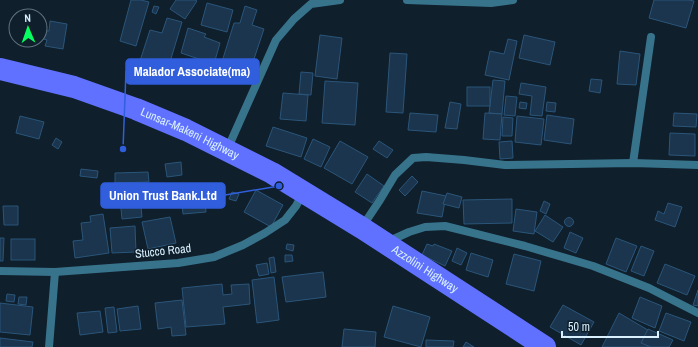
<svg xmlns="http://www.w3.org/2000/svg" width="698" height="347" font-family="'Archivo Narrow',sans-serif">
<style>
.building{fill:#1a354d;stroke:#2b557a}
.lines{fill:none;stroke-linecap:round;stroke-linejoin:round}
.lane{stroke:#38738c;stroke-width:8}
.street{stroke:#38738c;stroke-width:8}
.primary{stroke:#6071ff;stroke-width:22}
.labels{text-anchor:middle;stroke-width:3;stroke-linejoin:round;paint-order:stroke}
.street-label{font-size:12px;fill:#d9f1ff;stroke:#0f1f2b}
.leader{fill:none;stroke:#305edc;stroke-width:1.5}
.callout-dot{fill:#305edc;stroke:#0f1f2b;stroke-width:1.5}
.callout{fill:#305edc;stroke:#305edc;stroke-width:1.5}
.callout-label{font-size:13px;text-anchor:middle;font-weight:bold;fill:#fff}
</style>
<rect width="100%" height="100%" fill="#0f1f2b"/>
<g class="building">
<path d="M131,0H141L149,2L136,46L120,41Z"/>
<path d="M176,0H195L197,1L185,19L170,9Z"/>
<path d="M654,0H689L694,1L686,28L649,18Z"/>
<path d="M207,3L233,10L227,32L201,25Z"/>
<path d="M154,6L159,7L156,14L152,12Z"/>
<path d="M245,6L257,10L252,25L264,29L248,77L220,68L234,23H240Z"/>
<path d="M167,18L182,22L167,72L139,64L150,30L162,33Z"/>
<path d="M50,21L67,24L63,49L45,46L47,40L40,38V30L49,31Z"/>
<path d="M188,28L206,34L204,37L220,43L214,64L181,53Z"/>
<path d="M320,35L342,38L337,79L315,76Z"/>
<path d="M524,35L555,42L550,65L519,58Z"/>
<path d="M508,39L517,41L509,80L485,75L490,51L504,54Z"/>
<path d="M620,51L640,54L636,85L617,84Z"/>
<path d="M390,53L407,54L403,113L386,112Z"/>
<path d="M301,72L313,73L311,95L299,94Z"/>
<path d="M591,79L602,80L600,93L589,91Z"/>
<path d="M493,80L505,81L502,114L489,113Z"/>
<path d="M325,81L358,83L355,125L322,123Z"/>
<path d="M521,83L546,87L542,116L530,115L532,96L519,94Z"/>
<rect x="467" y="87" width="23" height="19"/>
<path d="M283,93L308,95L306,121L280,119Z"/>
<path d="M506,96L517,97L515,116L504,115Z"/>
<path d="M450,102L461,104L457,129L445,128Z"/>
<path d="M520,102L527,103L526,109L519,108Z"/>
<path d="M547,102L556,103L555,112L546,111Z"/>
<path d="M410,113L438,115L436,132L408,130Z"/>
<path d="M485,113L502,114L500,140L483,139Z"/>
<path d="M674,113L697,114L696,127L673,126Z"/>
<path d="M547,115L574,119L571,144L544,140Z"/>
<path d="M20,116L44,122L39,139L16,133Z"/>
<path d="M517,116L544,119L541,145L515,142Z"/>
<path d="M503,117L513,118L512,136H502Z"/>
<path d="M273,127L307,138L301,157L266,146Z"/>
<path d="M670,133L695,134V156L669,155Z"/>
<path d="M56,138L62,142L58,149L52,145Z"/>
<path d="M313,139L330,147L321,167L304,159Z"/>
<path d="M340,141L368,157L352,184L324,168Z"/>
<path d="M379,141L393,150L387,158L373,149Z"/>
<path d="M512,141L513,158L500,159L499,142Z"/>
<path d="M181,162L182,175L167,177L165,164Z"/>
<path d="M81,169L98,171L97,178L80,176Z"/>
<path d="M148,172L149,182L115,183V173Z"/>
<path d="M367,174L384,186L372,203L355,192Z"/>
<path d="M412,176L418,182L405,196L399,190Z"/>
<path d="M204,190L206,212L183,214L181,192Z"/>
<path d="M256,190L283,205L271,227L244,212Z"/>
<path d="M422,191L446,196L442,217L417,213Z"/>
<path d="M232,192L239,194L236,201L229,199Z"/>
<path d="M447,193L462,197L459,208L443,204Z"/>
<path d="M140,197L142,217L122,219L120,199Z"/>
<path d="M512,199V223L464,224L463,200Z"/>
<path d="M544,201L550,204L546,214L540,211Z"/>
<path d="M668,203L682,207L675,227L655,220L658,211L664,214Z"/>
<path d="M3,206H18V225H4Z"/>
<path d="M516,209L537,212L534,234L513,231Z"/>
<path d="M103,214L109,253L75,258L73,241L83,240L81,223L91,222L90,216Z"/>
<path d="M545,215L563,227L553,242L535,231Z"/>
<path d="M170,217L176,243L148,249L142,222Z"/>
<circle cx="569" cy="222" r="4.5"/>
<path d="M135,226L136,252L112,253L110,228Z"/>
<path d="M570,232L583,238L576,253L564,248Z"/>
<path d="M0,238H4L3,261H0Z"/>
<path d="M616,238L637,246L626,272L606,264Z"/>
<rect x="11" y="239" width="24" height="21"/>
<path d="M287,244L294,245L293,251L286,249Z"/>
<path d="M427,244L433,246L434,244L452,251L445,266L422,255Z"/>
<path d="M641,246L654,251L644,276L631,271Z"/>
<path d="M457,248L467,253L461,265L452,261Z"/>
<path d="M471,253L493,260L488,277L466,270Z"/>
<path d="M514,254L541,261L534,291L506,284Z"/>
<path d="M285,255H292L293,261L285,262Z"/>
<path d="M274,257L276,272L271,273L269,258Z"/>
<path d="M267,263L269,274L259,276L256,265Z"/>
<path d="M665,264L695,276L687,295L657,283Z"/>
<path d="M323,272L326,297L286,302L282,277Z"/>
<path d="M274,277L279,320L257,323L252,280Z"/>
<path d="M222,284L223,295L232,294L231,285L249,284L250,304L223,307L225,324L186,327L182,288Z"/>
<path d="M698,290V306L693,305Z"/>
<path d="M7,294L15,295L14,302L6,301Z"/>
<path d="M19,297H27L26,305L18,304Z"/>
<path d="M640,297L662,306L655,328L632,318Z"/>
<path d="M182,300L186,335L172,336L171,327L158,329L155,303Z"/>
<path d="M0,303L33,307L30,335L0,332Z"/>
<path d="M563,305L594,322L581,345L550,327Z"/>
<path d="M138,306L141,329L120,331L117,309Z"/>
<path d="M393,306L430,317L421,347L384,337Z"/>
<path d="M114,307L117,332L108,333L105,308Z"/>
<path d="M100,311L103,332L80,335L77,313Z"/>
<path d="M619,313L653,333L648,347H602Z"/>
<path d="M666,313L691,322L684,341L659,331Z"/>
<path d="M344,329L376,332L375,347H342Z"/>
<path d="M648,329L673,340L669,347H651L641,343Z"/>
<path d="M0,338L33,342L32,347H0Z"/>
<path d="M426,340L454,341L453,347H426Z"/>
<path d="M466,342L474,347H463Z"/>
</g>
<g class="lines">
<g class="lane">
<path d="M407,0L491,3L513,0"/>
<path d="M227,150L276,40L294,19L311,4L340,0"/>
</g>
<g class="street">
<path d="M633,163L651,37"/>
<path d="M362,227L380,200L395,175L413,158L426,157L464,160L505,165L633,163L698,165"/>
<path d="M387,242L409,232L425,227L445,226L525,246L593,266L649,288L698,313"/>
<path d="M0,271L55,272L178,263L214,257L243,245L265,233L285,220L296,206L303,193"/>
<path d="M49,347L55,272"/>
</g>
<path class="primary" id="s1" d="M0,69L74,87L136,109L186,130L272,173L362,228L545,347"/>
</g>
<g class="labels">
<g class="street-label">
<text dy="4" stroke="none"><textPath href="#s1" startOffset="201">Lunsar-Makeni Highway</textPath></text>
<text transform="translate(163 251) rotate(-6)" y="4">Stucco Road</text>
<text dy="4" stroke="none"><textPath href="#s1" startOffset="473">Azzolini Highway</textPath></text>
</g>
</g>
<path class="leader" d="M123 149L126 71M279 186L225 195"/>
<g class="callout-dot">
<circle cx="123" cy="149" r="4"/>
<circle cx="279" cy="186" r="4"/>
</g>
<g class="callout">
<rect x="126" y="59" width="133" height="25" rx="4"/>
<rect x="101" y="183" width="124" height="25" rx="4"/>
</g>
<g class="callout-label">
<text x="192" y="76">Malador Associate(ma)</text>
<text x="163" y="200">Union Trust Bank.Ltd</text>
</g>
<g transform="translate(28 28) rotate(358)"><circle r="19" fill="#0f1f2b" stroke="#607380"/>
<path d="M0-3L7 15L0 10L-7 15Z" fill="#05ff60"/>
<text y="-6" font-size="11" font-weight="bold" text-anchor="middle" fill="#d9f1ff">N</text>
</g>
<path d="M562 331v6h96v-6" fill="none" stroke="#d9f1ff" stroke-width="2"/>
<text x="568" y="331" font-size="12" fill="#d9f1ff" stroke="#0f1f2b" stroke-width="3" paint-order="stroke">50 m</text>
</svg>
